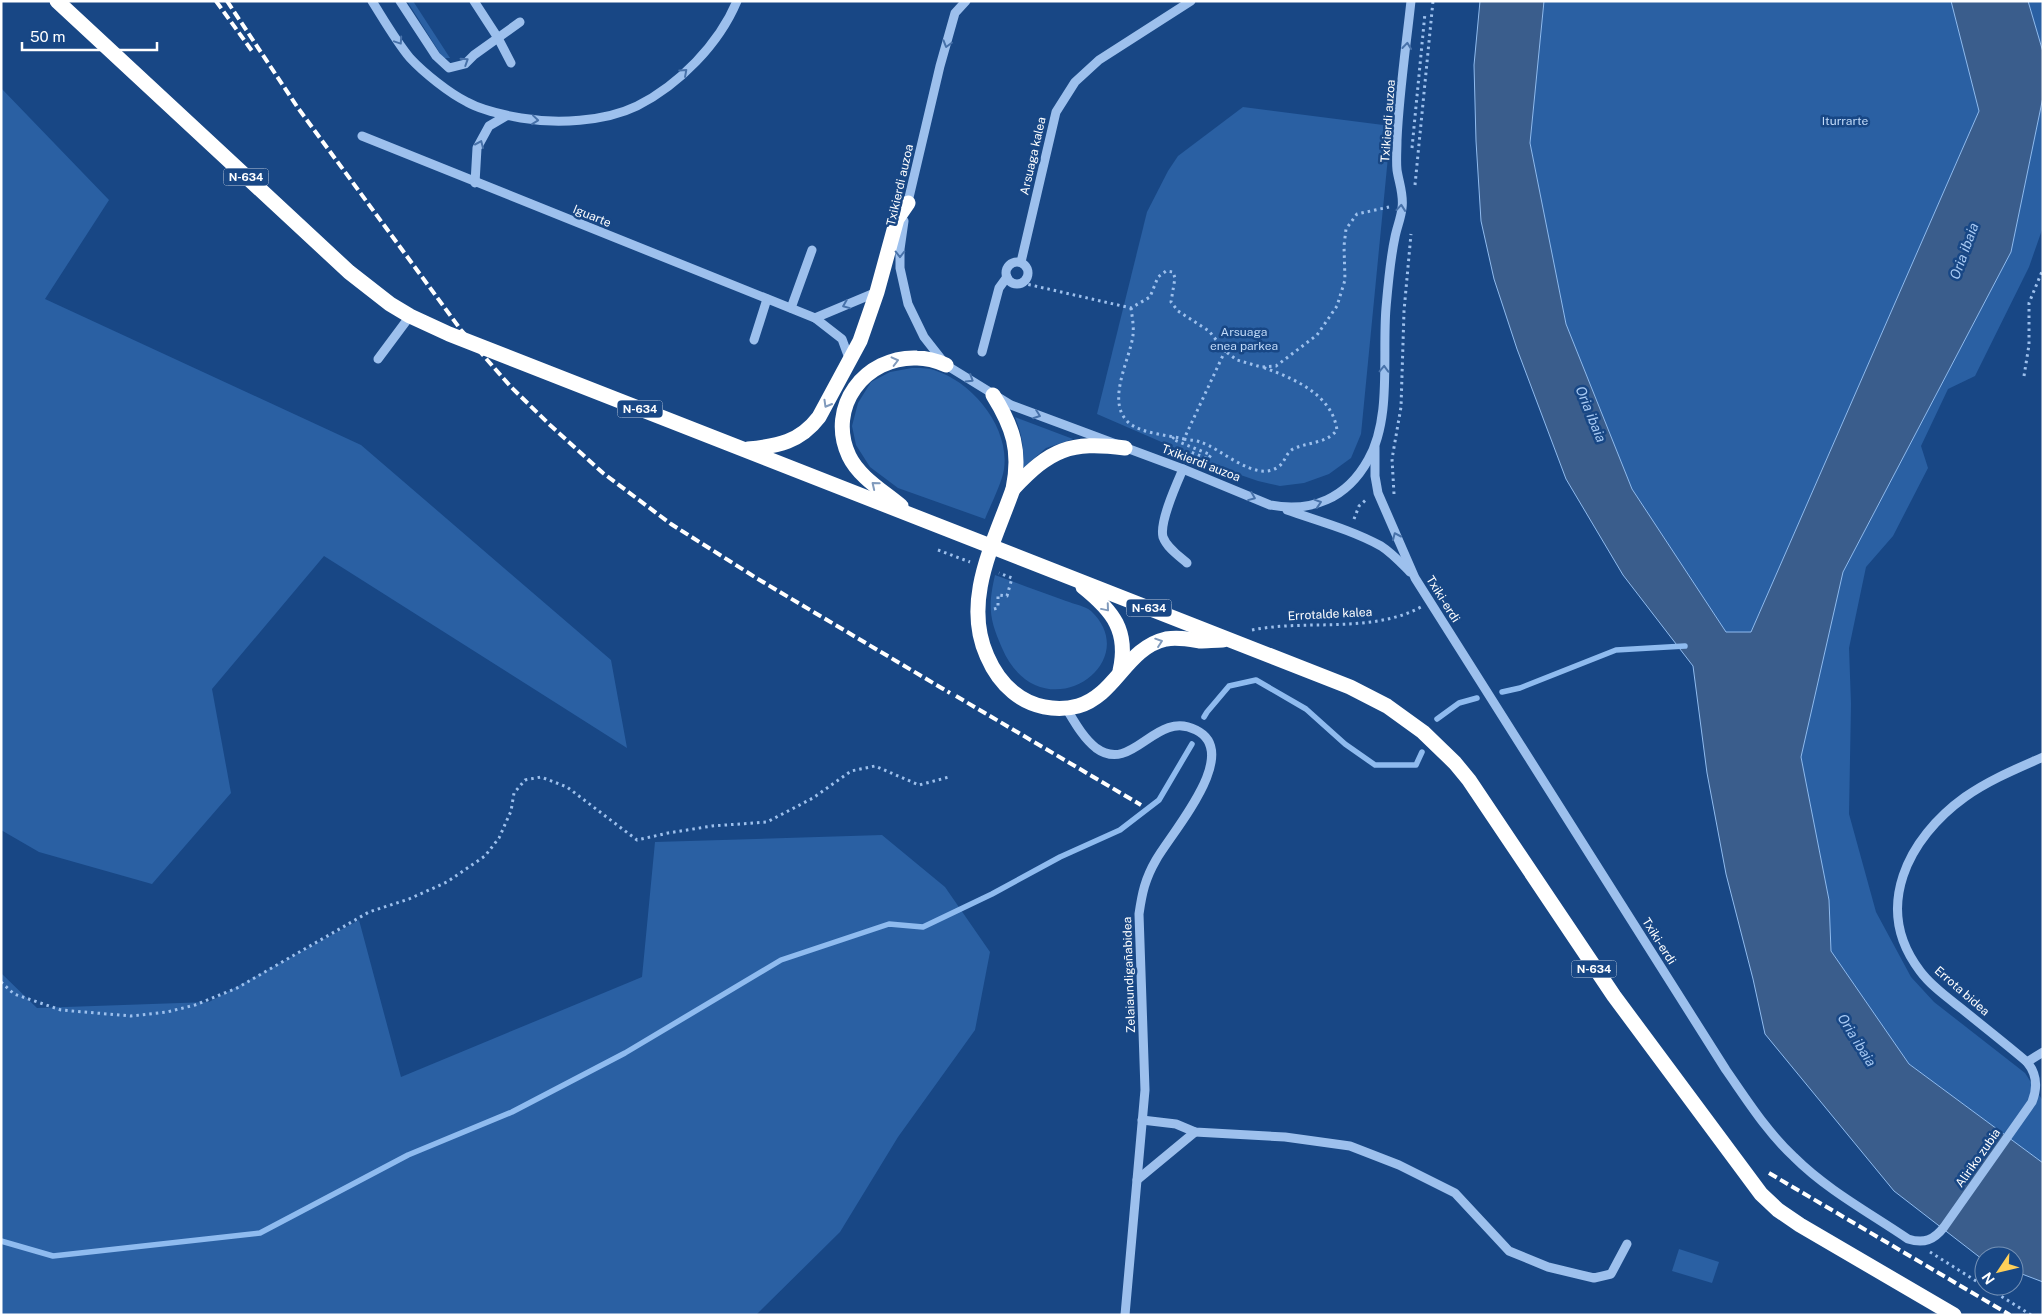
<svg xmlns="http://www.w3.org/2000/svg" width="2044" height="1316" font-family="'Public Sans',sans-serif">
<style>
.green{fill:#2a60a3}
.water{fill:#3a5d8c;stroke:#8fbbef}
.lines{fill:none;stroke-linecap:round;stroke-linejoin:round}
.stream{stroke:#8fbbef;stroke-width:5.5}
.path{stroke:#9dc0ed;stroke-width:3;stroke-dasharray:2.5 4;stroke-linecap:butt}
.minor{stroke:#9dc0ed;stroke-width:9}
.highway{stroke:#fff;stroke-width:15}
.rail{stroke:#fff;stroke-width:4;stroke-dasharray:9 4;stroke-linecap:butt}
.oneway{stroke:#4771a9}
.oneway2{stroke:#809abc}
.labels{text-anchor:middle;stroke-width:5;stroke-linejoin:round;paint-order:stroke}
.shield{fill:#184785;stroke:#bac8da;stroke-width:1}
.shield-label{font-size:11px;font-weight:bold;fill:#fff}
.street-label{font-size:12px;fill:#fff;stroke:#184785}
.park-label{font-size:12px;fill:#c2dbf9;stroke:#184785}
.water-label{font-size:14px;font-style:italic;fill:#a8caf4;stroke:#184785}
</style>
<rect width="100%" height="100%" fill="#184785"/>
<g class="green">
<path d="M407,1H413L450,58H443Z"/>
<path d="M1544,1H1951L1979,111L1751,632H1726L1632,489L1566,324L1530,143Z"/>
<path d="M2028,1H2043V52Z"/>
<path d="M1,88L109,200L45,299L361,445L611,660L627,748L324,556L212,689L231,793L152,884L39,852L1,830Z"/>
<path d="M2043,97V227L2029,267L1975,376L1948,389L1921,446L1928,468L1893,536L1866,567L1849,648L1851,704L1849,814L1876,912L1911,977L1934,1002L2025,1073L2043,1101V1163L1909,1064L1831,951L1829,900L1801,757L1843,572L2011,252Z"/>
<path d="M1243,107L1391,126L1361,434L1351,458L1329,474L1304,483L1280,486L1258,481L1226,470L1097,414L1147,212L1168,171L1178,156Z"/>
<path d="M912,368C919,368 928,368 934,370C973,382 1010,428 1004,469C1002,483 990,506 985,519L898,488L870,467L856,445L852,426L858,403L871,382L890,372Z"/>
<path d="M1015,417L1073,439L1046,448L1022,469C1025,449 1022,435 1015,417Z"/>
<path d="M995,575C1019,584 1043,593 1066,601C1074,604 1085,606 1091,611C1147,664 1040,736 1002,648C989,619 988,606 995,575Z"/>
<path d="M882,835L945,887L990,952L975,1030L898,1137L840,1232L756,1315H1V973L37,1008L209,1002L359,920L401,1077L642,977L655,842Z"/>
<path d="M1679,1249L1719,1262L1712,1283L1672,1271Z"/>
</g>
<path class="water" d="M1480,1H1544L1530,143L1566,324L1632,489L1726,632H1751L1979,111L1951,1H2028L2043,52V97L2011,252L1843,572L1801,757L1829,900L1831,951L1909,1064L2043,1163V1282L2014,1271V1256H1984V1260L1982,1259L1894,1191L1765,1034L1753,979L1726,874L1707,773L1693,666L1623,575L1566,479L1517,349L1494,279L1481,221L1476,141L1474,65Z"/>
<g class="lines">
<g class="stream">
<path d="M1502,692L1520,688L1616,650L1685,646"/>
<path d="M1204,717L1207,712L1229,686L1256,680L1306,709L1345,744L1375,765H1416L1422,752"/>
<path d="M1437,719L1459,703L1477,698"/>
<path d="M1,1241L53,1256L260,1233L408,1155L512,1112L625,1053L781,960L889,924L923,927L992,894L1060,857L1120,830L1159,800L1192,744"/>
</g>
<g class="path">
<path d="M1412,148L1425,13"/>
<path d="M1415,185L1433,1"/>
<path d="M1022,283L1131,308L1150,297L1158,277L1166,271L1173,272L1175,278L1171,302L1178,311L1209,331L1225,351L1237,360L1261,367L1276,366L1317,335L1337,306L1345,280L1344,246L1346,229L1357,214L1389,207"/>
<path d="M1131,308C1132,316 1134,326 1133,335C1130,360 1105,402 1129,423C1143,434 1168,435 1184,439L1225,351"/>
<path d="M2024,376L2029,345V303L2043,269"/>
<path d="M1174,437L1172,439L1211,455L1208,459L1191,452L1188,457"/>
<path d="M1184,439C1189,440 1195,440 1200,442C1221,448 1255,483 1278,467C1286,462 1285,452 1295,448C1310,442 1327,443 1337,430C1332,394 1293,378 1262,367"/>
<path d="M1394,494L1392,459L1401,407L1404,311L1411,234"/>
<path d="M1354,519L1359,506L1368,498"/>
<path d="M938,550L970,562"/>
<path d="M994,609L998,608V595L1007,596L1012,578L999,573"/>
<path d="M1252,630C1307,619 1370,634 1421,607"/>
<path d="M1,982L14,994L61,1010L131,1016L167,1012L195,1005L237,988L369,912L409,899L447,882L485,856L499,838L511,811L514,793L525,780L541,777L567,787L637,840L668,833L712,826L767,822L813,798L851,771L875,766L919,785L949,777"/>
<path d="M1930,1252L1984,1286"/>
<path d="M1985,1286L2031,1315"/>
</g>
<g class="minor">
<path d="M372,1C384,20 396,41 410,58C424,73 449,93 467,102C483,111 504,115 521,118C556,124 604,122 637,106C679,85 719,44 737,1"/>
<path d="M400,1L436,56L449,68L465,64L474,55L520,22"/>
<path d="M474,1L498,38L511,63"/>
<path d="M362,136L815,318L842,339L850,361"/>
<path d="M475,183L477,148L489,126L506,116"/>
<path d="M907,206L940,66L955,13L966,1"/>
<path d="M904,221L900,249V268L908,304L924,337L946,365L1011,405L1183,469L1270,505C1312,513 1347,498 1368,460C1392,419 1382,355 1386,308C1388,285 1390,260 1395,237C1397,227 1401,218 1402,208C1404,195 1399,183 1397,170C1396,161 1397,150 1397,140C1399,94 1406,47 1411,1"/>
<circle cx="1017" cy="273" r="11"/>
<path d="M1021,262L1056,112L1075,82L1099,60L1191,1"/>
<path d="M791,308L812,250"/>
<path d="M815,318L877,292"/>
<path d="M754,340L767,299"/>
<path d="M982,352L999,288L1007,277"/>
<path d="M378,359L410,316"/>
<path d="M1375,447V476L1378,493L1415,578L1726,1070C1747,1100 1767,1132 1794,1157C1827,1190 1870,1213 1908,1239C1924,1244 1934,1240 1944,1227L2032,1102C2038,1087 2037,1074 2027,1062C2006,1044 1984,1027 1962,1009C1948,998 1931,986 1920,971C1872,908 1908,838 1965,797C1989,780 2016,769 2043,757"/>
<path d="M1183,469C1177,483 1159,522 1163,537C1167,548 1179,556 1187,563"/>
<path d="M1287,510C1318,521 1352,530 1381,546C1392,553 1401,563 1410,572"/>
<path d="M1066,708C1074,721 1083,738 1096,748C1133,775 1155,709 1196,730C1243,753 1171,833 1156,860C1145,879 1142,893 1139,914L1145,1090L1125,1315"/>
<path d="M2027,1062L2043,1052"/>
<path d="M1142,1120L1176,1124L1195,1132L1285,1137L1350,1146L1399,1165L1455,1193L1509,1251L1548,1267L1594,1278L1611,1274L1627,1244"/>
<path d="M1137,1180L1195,1132"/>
</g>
<g class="highway">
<path d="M57,1L349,272L390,304L410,316L449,334L1350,687L1387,706L1423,732L1455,763L1469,780L1614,996L1761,1194L1778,1210L1800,1225L1954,1315"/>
<path d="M993,395C1013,427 1021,451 1013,489C994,543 962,600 987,656C993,670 1002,683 1013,692C1031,707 1056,712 1078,706C1116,695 1126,648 1166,639C1178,637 1188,639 1200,641C1207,641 1215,640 1223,640"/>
<path d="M748,449C778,446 800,442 819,417L860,341L877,292L897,219L908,203"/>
<path d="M1013,489C1051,449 1069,441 1125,448"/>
<path d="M901,506C883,491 859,477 849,456C826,407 865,356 917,358C927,358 937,361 946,365"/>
<path d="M1083,587C1113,611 1129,631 1120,671"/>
</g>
<g class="rail">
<path d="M216,1L252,51"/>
<path d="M227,1L298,108L461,330L511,387L550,425L603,473L671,524L758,579L950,693"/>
<path d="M956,696L1141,805"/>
<path d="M1769,1173L2010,1315"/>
</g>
</g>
<defs><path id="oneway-chevron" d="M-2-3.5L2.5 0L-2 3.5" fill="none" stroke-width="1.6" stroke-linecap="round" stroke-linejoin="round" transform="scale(1.25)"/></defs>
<g class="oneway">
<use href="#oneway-chevron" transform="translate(399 41) rotate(56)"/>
<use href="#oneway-chevron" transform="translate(947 44) rotate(106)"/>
<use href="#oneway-chevron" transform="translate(1407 46) rotate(-84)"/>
<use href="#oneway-chevron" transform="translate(465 61) rotate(-33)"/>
<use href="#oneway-chevron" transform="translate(684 72) rotate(-42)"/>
<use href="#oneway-chevron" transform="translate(535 120) rotate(6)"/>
<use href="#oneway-chevron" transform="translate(480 144) rotate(-66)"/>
<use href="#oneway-chevron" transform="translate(1401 208) rotate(-85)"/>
<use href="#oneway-chevron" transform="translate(900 254) rotate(90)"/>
<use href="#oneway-chevron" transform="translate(846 305) rotate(158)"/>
<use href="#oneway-chevron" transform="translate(1384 369) rotate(-88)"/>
<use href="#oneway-chevron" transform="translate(970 379) rotate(32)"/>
<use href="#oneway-chevron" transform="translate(1037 415) rotate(20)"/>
<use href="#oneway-chevron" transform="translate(1252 497) rotate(22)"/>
<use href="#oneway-chevron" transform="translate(1318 503) rotate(-18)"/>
<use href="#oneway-chevron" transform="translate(1396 536) rotate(-114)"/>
</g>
<g class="oneway2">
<use href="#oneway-chevron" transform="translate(895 361) rotate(-14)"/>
<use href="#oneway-chevron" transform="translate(827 404) rotate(120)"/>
<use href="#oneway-chevron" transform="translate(875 485) rotate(-141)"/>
<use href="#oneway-chevron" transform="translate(1106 608) rotate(50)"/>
<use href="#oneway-chevron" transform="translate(1159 642) rotate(-19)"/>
</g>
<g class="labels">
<g class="shield">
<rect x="223.5" y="168.5" width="45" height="17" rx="4"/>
<rect x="617.5" y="400.5" width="45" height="17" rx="4"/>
<rect x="1126.5" y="599.5" width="45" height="17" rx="4"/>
<rect x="1571.5" y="960.5" width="45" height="17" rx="4"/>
</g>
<g class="shield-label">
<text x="246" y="181">N-634</text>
<text x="640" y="413">N-634</text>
<text x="1149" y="612">N-634</text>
<text x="1594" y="973">N-634</text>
</g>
<g class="street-label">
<text transform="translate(1388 121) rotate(-86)" y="4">Txikierdi auzoa</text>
<text transform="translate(1033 156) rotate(-77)" y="4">Arsuaga kalea</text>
<text transform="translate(900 185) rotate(-77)" y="4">Txikierdi auzoa</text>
<text transform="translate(592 216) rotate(22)" y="4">Iguarte</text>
<text transform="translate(1201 463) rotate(21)" y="4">Txikierdi auzoa</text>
<text transform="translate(1443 599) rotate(58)" y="4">Txiki-erdi</text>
<text transform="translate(1330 614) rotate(-3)" y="4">Errotalde kalea</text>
<text transform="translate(1659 941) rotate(58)" y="4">Txiki-erdi</text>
<text transform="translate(1129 975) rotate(-92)" y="4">Zelaiaundigañabidea</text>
<text transform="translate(1962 991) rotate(41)" y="4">Errota bidea</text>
<text transform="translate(1978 1158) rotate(-55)" y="4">Aliriko zubia</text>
</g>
<g class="park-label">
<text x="1845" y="125">Iturrarte</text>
<text x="1244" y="336">Arsuaga<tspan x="1244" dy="14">enea parkea</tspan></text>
</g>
<g class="water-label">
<text transform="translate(1964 251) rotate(-70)" y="5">Oria ibaia</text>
<text transform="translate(1591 414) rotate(68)" y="5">Oria ibaia</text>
<text transform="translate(1857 1040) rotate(58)" y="5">Oria ibaia</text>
</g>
</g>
<rect width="2044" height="1316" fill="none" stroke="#ffffff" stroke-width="5"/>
<g transform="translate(1999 1271) rotate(235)"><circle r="24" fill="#184785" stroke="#7491b6"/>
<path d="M0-4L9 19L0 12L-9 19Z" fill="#ffd059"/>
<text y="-8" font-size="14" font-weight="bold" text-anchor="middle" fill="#ffffff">N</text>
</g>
<path d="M22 42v8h135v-8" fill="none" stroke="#ffffff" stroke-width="2.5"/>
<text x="30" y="42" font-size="15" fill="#ffffff" stroke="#184785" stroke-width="4" paint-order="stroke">50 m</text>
</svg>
